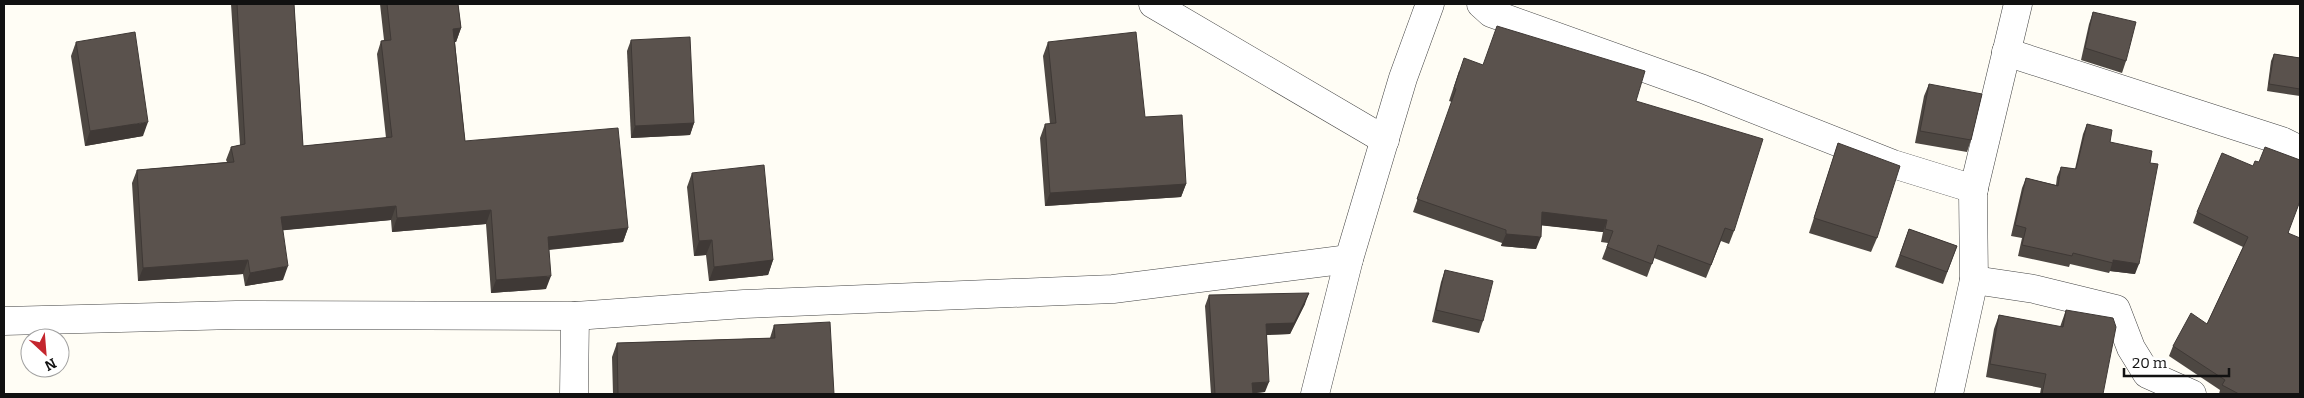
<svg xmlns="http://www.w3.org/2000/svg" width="2304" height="398" font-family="Bitter,serif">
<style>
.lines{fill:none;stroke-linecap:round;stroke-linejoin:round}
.minor-casing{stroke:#444;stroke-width:29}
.minor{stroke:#fff;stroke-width:28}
.wall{fill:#4d4742}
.shaded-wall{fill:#3f3936}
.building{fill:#5a524d;stroke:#3f3936}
</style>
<rect width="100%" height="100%" fill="#fffdf5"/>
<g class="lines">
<g class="minor-casing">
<g id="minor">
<path d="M1153,4L1385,140"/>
<path d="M1481,4L1491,13L1703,89L1893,164L1974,189"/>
<path d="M2006,52L2282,141L2300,150"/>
<path d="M1974,280L2034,289L2116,309L2131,348L2147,374L2192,394"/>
<path d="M4,321L236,315L575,316L744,304L1113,289L1349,259"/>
<path d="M574,394L575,316"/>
<path d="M1315,394L1349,259L1403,78L1430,4"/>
<path d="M1949,394L1974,280L1973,192L2018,4"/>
</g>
</g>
<use href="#minor" class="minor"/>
</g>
<g class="wall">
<path d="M231,4H294L303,146L386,138L377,54L381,41L384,40L380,4H458L461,28L456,42H455L465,141L628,228L623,242L549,250L546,289L491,293L486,224L392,232L391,220L283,230V280L245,286L243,274L138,281L132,183L137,170L227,162L226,160L231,147L240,145Z"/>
<path d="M2093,12L2126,61L2122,73L2081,60L2089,24Z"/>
<path d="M631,40L694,123L690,135L631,138L627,51Z"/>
<path d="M76,42L143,136L85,146L71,56Z"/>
<path d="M1048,42L1145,117L1186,184L1181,197L1045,206L1040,138L1045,124H1050L1043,56Z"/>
<path d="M2274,54L2300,58V96L2267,91L2271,61Z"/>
<path d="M1483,65L1636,101L1734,231L1729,244L1721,241L1706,278L1654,258L1647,277L1602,259L1608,243L1601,242L1603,232L1541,225L1536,249L1501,246L1502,243L1413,212L1452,102L1449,101L1459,71Z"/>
<path d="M1929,84L1971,140L1967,152L1915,143L1924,96Z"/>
<path d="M2087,124L2110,142L2150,163L2135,274L2110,271L2109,273L2070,264L2069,267L2018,256L2022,238L2011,236L2022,188L2026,178L2056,185L2057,177L2061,167L2075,169L2083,134Z"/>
<path d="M1838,143L1877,238L1871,252L1809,233Z"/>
<path d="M2253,166L2289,233L2300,394H2219L2220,390L2169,356L2173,346L2207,324L2243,247L2193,223L2197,212Z"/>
<path d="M692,173L773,260L768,275L709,281L706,255L694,256L687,187Z"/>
<path d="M1909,229L1957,246L1943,284L1895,267Z"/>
<path d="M1445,270L1483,321L1479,333L1432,322L1441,282Z"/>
<path d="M1209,295L1305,304L1290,334L1267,335L1265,392L1253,393V394H1211L1205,306Z"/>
<path d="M2066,310L2103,394H2040L2041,388L1986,377L1994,329L1999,315L2060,327Z"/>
<path d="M774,325L834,394H613L612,357L617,343L770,338Z"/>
</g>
<g class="shaded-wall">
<path d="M461,28L456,42L448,43L453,29Z"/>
<path d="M148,122L143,136L85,146L90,131Z"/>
<path d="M694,123L690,135L631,138L635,126Z"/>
<path d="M1186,184L1181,197L1045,206L1050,193Z"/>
<path d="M396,206L391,220L276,231L281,217Z"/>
<path d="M491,210L486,224L392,232L397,218Z"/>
<path d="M1542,212L1607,220L1603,232L1538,225Z"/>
<path d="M628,228L623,242L543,250L548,237Z"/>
<path d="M1506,234L1541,237L1536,249L1501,246Z"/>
<path d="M712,240L706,255L694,256L699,241Z"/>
<path d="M248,260L243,274L138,281L143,268Z"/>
<path d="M773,260L768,275L709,281L714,267Z"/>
<path d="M2113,260L2139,264L2135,274L2110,271Z"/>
<path d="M288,266L283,280L245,286L250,273Z"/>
<path d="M551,276L546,289L491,293L496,280Z"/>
<path d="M1309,293L1305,304L1290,334L1262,335L1266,324Z"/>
<path d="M1269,382L1265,392L1248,394L1252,383Z"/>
</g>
<g class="building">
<path d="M237,4H294L303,146L392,137L381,41L391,40L387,4H458L461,28L453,29L465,141L618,128L628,228L548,237L551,276L496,280L491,210L397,218L396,206L281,217L288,266L250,273L248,260L143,268L137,170L234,162L231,147L245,144Z"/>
<path d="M2093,12L2136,22L2126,61L2085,48Z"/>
<path d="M1497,26L1645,71L1636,101L1763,139L1734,231L1725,228L1711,265L1658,245L1652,264L1607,247L1613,231L1605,229L1607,220L1542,212L1541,237L1506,234V230L1417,199L1456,89L1454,88L1464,58L1483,65Z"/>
<path d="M135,32L148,122L90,131L76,42Z"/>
<path d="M1136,32L1145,117L1182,115L1186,184L1050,193L1045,124L1056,123L1048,42Z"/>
<path d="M690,37L694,123L635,126L631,40Z"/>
<path d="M2274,54L2300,58V89L2269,84Z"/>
<path d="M1929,84L1982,94L1971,140L1920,131Z"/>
<path d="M2087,124L2112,130L2110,142L2152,151L2150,163L2158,164L2139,264L2113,260V263L2073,253L2072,256L2022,245L2026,228L2015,225L2026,178L2058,186L2061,167L2076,169Z"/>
<path d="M1838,143L1900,166L1877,238L1814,218Z"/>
<path d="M2265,147L2300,160V201L2288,233L2300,238V394H2239L2222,385L2225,380L2173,346L2191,313L2207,324L2248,237L2197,212L2222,153L2253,166L2255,161L2259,162Z"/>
<path d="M764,165L773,260L714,267L712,240L699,241L692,173Z"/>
<path d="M1909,229L1957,246L1947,272L1900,255Z"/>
<path d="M1445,270L1493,281L1483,321L1436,310Z"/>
<path d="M1309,293L1294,323L1266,324L1269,382L1252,383L1253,394H1215L1209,295Z"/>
<path d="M2066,310L2113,318L2116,327L2103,394H2042L2046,374L1990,364L1999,315L2063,327Z"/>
<path d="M830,322L834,394H618L617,343L775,338L774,325Z"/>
</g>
<rect width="2304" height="398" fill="none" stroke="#111111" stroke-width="10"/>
<g transform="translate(45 353) rotate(154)"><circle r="24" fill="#ffffff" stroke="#a0a0a0"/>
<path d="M0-4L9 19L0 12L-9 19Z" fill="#c4262e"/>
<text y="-8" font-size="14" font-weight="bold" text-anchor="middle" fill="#111111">N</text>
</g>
<path d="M2124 368v8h105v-8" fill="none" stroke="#111111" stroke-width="2.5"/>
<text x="2132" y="368" font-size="15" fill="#111111" stroke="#ffffff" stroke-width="4" paint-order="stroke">20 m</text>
</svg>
